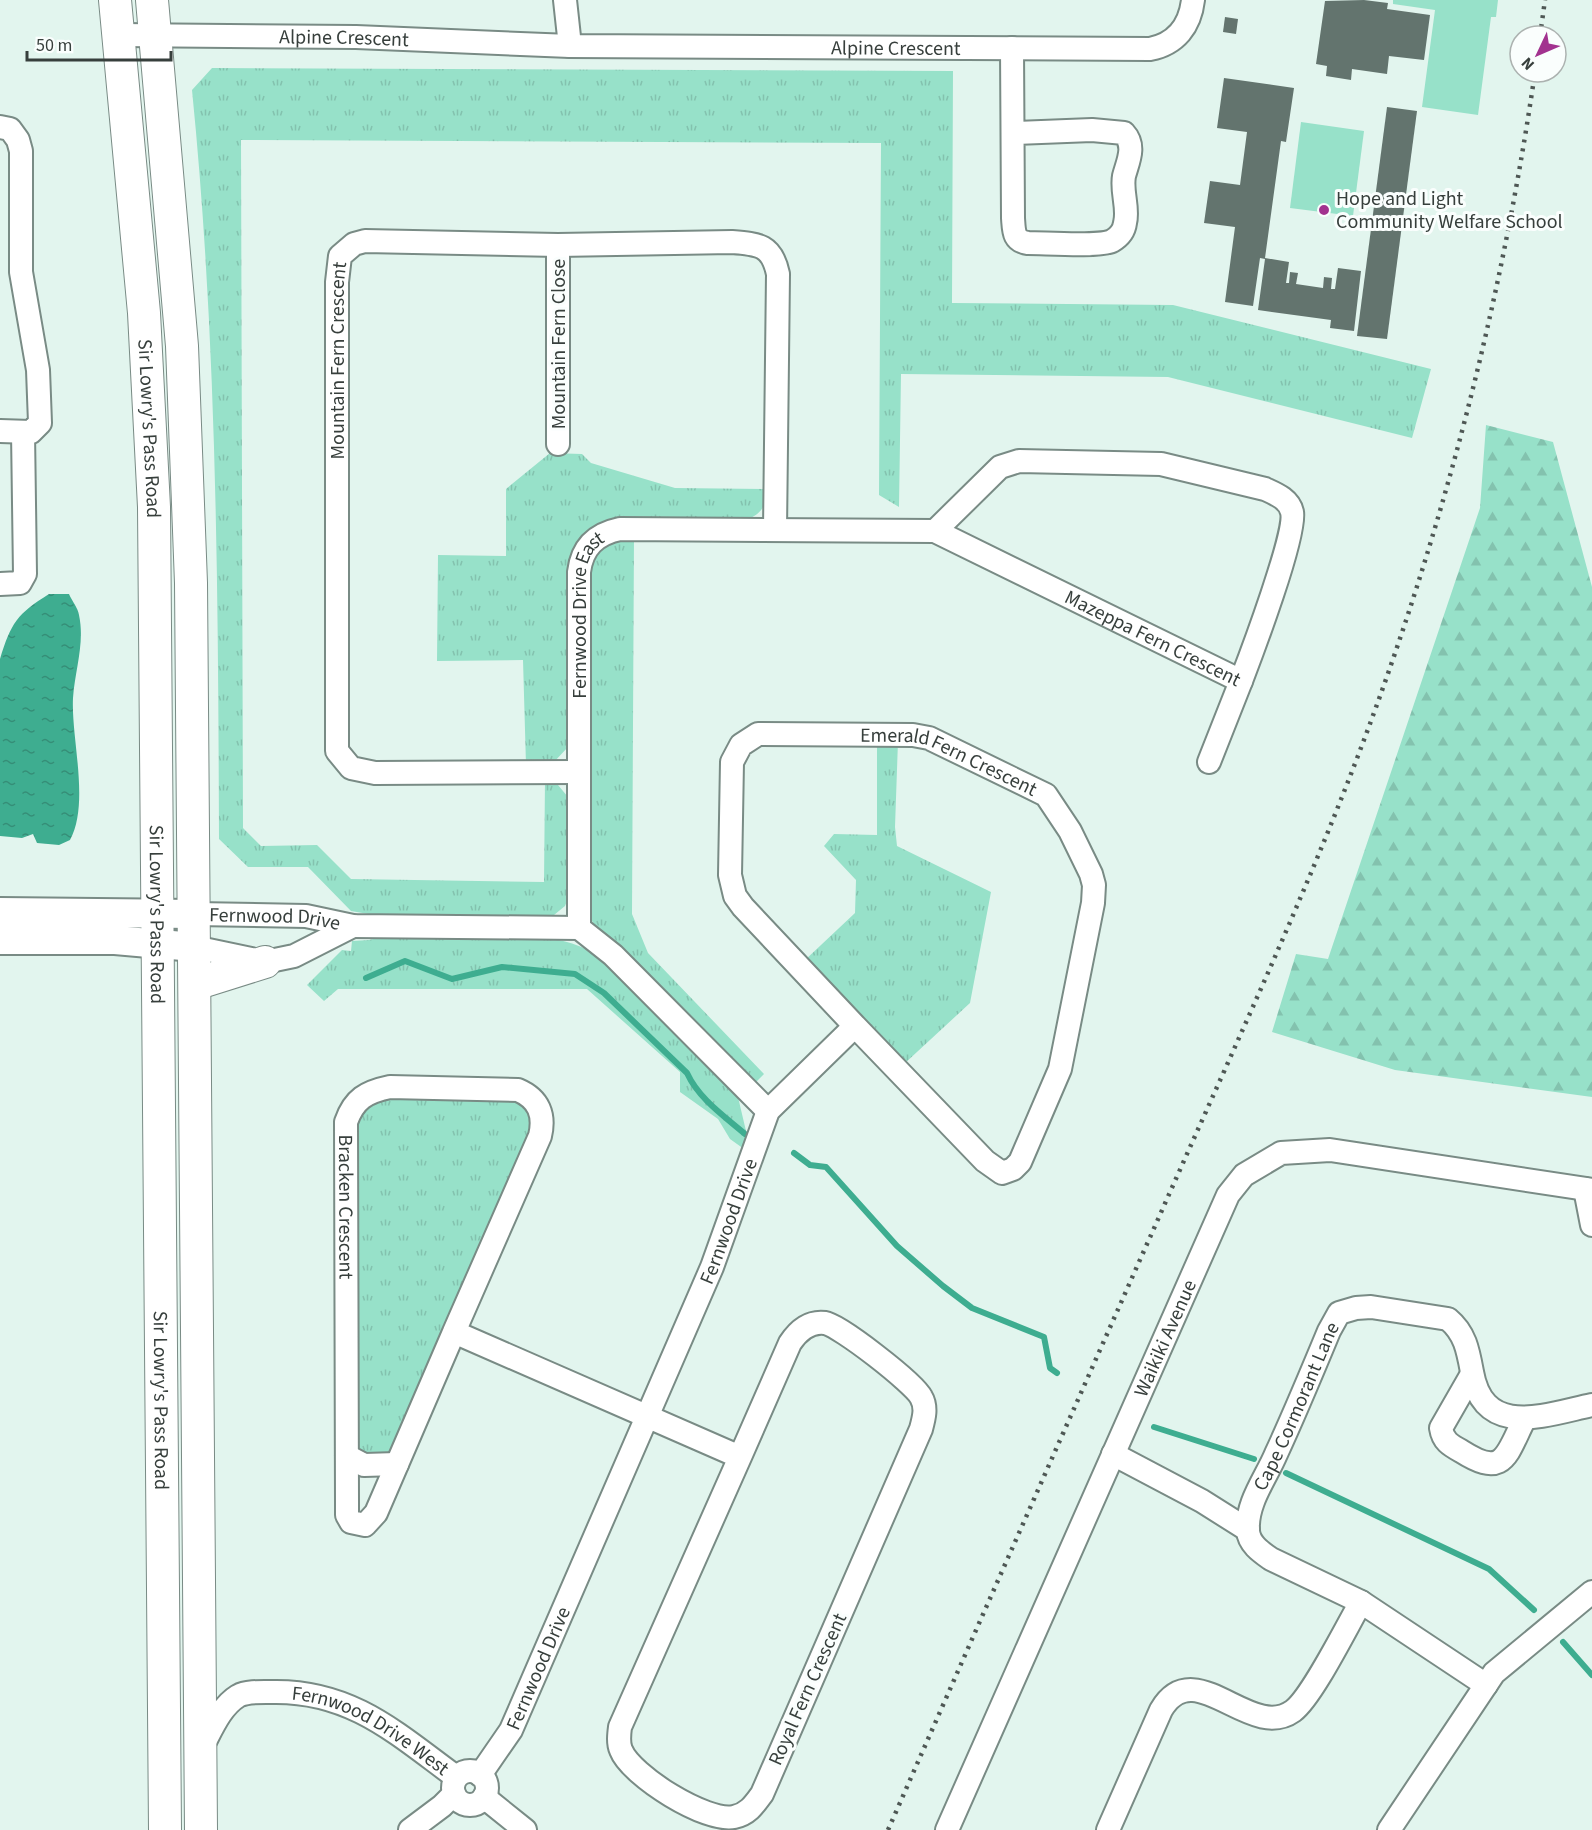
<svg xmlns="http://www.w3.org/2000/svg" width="1592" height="1830" font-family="'Source Sans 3',sans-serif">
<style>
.forest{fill:url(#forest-firs)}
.park{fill:url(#park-tufts)}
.garden{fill:#97e1c9}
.water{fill:url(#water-ripples)}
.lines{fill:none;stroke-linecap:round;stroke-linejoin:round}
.stream{stroke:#3ead90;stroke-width:6}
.building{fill:#63746e}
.minor-casing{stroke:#798b85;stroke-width:26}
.tertiary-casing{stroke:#798b85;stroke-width:32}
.secondary-casing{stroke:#798b85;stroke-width:34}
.minor{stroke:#fff;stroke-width:22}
.tertiary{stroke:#fff;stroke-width:28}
.secondary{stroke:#fff;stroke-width:32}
.rail{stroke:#4e5754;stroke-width:4.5;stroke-dasharray:3 6;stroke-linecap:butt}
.poi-dot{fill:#a2328f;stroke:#fafefd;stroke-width:2}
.labels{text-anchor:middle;stroke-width:6;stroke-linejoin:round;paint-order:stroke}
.street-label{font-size:20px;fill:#373f3c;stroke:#fafefd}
.poi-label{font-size:20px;fill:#373f3c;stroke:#fafefd;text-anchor:start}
</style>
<defs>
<pattern id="forest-firs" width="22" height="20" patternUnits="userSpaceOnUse" patternTransform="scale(1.5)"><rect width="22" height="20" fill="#97e1c9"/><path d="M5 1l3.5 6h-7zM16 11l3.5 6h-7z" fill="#83c2ae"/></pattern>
<pattern id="park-tufts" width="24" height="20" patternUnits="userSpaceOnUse" patternTransform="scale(1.5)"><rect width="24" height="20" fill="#97e1c9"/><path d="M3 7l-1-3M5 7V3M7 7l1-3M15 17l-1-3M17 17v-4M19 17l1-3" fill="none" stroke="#83c2ae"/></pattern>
<pattern id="water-ripples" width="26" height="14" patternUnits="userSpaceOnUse" patternTransform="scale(1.5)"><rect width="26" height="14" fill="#3ead90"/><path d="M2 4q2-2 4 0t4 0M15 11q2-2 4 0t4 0" fill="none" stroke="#358e77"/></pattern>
</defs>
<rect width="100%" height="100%" fill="#e2f5ee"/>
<path class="forest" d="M1486,425L1553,442L1592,587V1097L1395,1070L1272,1032L1296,954L1328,959L1480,508Z"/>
<g class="park">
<path d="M212,68L953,71L952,303L1173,305L1431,369L1412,438L1168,377L901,374L899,507L879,495L881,143L241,140L243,828L261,846L317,845L351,879L544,882L545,780L558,785L568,797L569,896L565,906L554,915L380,916L351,911L308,867H248L219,839C218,589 217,339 192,90Z"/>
<path d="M550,453L582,454L591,463L675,488L768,489C766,504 763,513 748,519H611L585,535L568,747L554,762L526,765L523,660L437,661L438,555L506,556V489Z"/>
<path d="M634,537L632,914L648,953L764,1074L755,1083L621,946L598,930L590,918V566C597,543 613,542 634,537Z"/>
<path d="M877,741H898L895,827L897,846L991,892L970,1003L904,1064L804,961L855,913L856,880L824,846L834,834L877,835Z"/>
<path d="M381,937H543C564,940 581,945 599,956L738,1097L746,1131L744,1149L730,1139L718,1119L680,1092V1072L587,989H338L324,1001L307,985L342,950L351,951L352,941L369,940Z"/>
<path d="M507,1096L526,1104L535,1125L395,1449L386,1459L361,1453L357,1441L356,1125L360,1113L377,1098Z"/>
</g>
<g class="garden">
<path d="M1393,0H1498L1496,17H1491L1478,115L1422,107L1435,10L1393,4Z"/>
<path d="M1301,122L1364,131L1353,216L1290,208Z"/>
</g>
<path class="water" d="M49,594H69C72,601 78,608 79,615C85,643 75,670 73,698C71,739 90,803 70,840L59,845L37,843L33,834L22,838L0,836V659C11,623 17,614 49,594Z"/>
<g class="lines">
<g class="stream">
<path d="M366,978L405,961L452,979L502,967L575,974L604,993L687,1073C699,1099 724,1116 745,1134"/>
<path d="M794,1153L810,1165L826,1167L897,1246L943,1286L972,1308L1044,1337L1050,1368L1057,1373"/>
<path d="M1154,1427L1254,1459"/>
<path d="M1286,1473L1489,1569L1534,1610"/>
<path d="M1563,1642L1592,1675"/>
</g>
</g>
<g class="building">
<path d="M1364,0L1388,3L1387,9L1430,15L1424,60L1389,56L1387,74L1352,69L1351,80L1326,76L1327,66L1316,64L1325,1Z"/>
<path d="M1225,17L1238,19L1236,34L1223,32Z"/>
<path d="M1224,78L1294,88L1286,142L1281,141L1265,258L1289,262L1286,283H1289L1290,272L1298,273L1296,284L1323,288L1324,277L1332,278L1331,289H1335L1338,268L1361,271L1354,331L1330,328L1331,320L1258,310L1265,259L1260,258L1253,306L1225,302L1235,227L1204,223L1210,181L1240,185L1247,132L1217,128Z"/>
<path d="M1387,107L1417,111L1387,339L1357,336Z"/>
</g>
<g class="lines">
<g class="minor-casing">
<g id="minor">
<path d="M565,0L570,46"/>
<path id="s1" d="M119,35L356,37L570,46L1150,49C1176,44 1190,26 1193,0"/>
<path d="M1012,48L1013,218C1014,231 1013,241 1028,243C1046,243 1098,247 1112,241C1119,237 1124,231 1125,223C1129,208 1121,192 1124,176C1128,161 1136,146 1124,133L1092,130L1013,133"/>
<path d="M0,127L10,129L18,140L21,151V272L38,370L40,423L31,432L0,431"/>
<path d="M558,444V245"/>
<path d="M0,584L20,583L25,574L23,432"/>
<path d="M1209,762L1241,681"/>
<path id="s2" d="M578,772L375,773L351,768L337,751V282L340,256L354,244L365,241L558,245L732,242C759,244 772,245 778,274L775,530"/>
<path id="s3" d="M195,914L306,916L353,926L579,928L613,955L768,1111"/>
<path id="s4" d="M579,928V572C582,547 596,534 620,529L935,531L1241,681C1251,655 1297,533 1292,512C1289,499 1276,494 1265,489L1161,464L1019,461L1000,467L935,531"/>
<path d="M194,947L265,962L294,956L353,926"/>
<path d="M1585,1189L1592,1225"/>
<path id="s5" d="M454,1332L540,1136C545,1115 539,1099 518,1090L390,1087C366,1092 354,1099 346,1122L347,1502V1515L351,1522L365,1525L376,1513L454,1332L740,1457L790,1343C798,1331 809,1321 825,1323C839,1325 914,1383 921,1397C927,1407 924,1418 921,1429L762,1794C754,1805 748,1814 734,1817C707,1823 631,1776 621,1750C618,1743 619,1735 620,1727L740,1457"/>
<path d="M1472,1374L1441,1428C1443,1441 1450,1445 1461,1451C1505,1479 1506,1455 1525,1418"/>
<path d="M1113,1454L1202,1501L1248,1530"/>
<path d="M347,1456L364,1465L397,1464"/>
<path id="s6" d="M1486,1685L1361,1602L1271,1559C1261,1552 1249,1544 1248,1531C1246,1503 1266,1478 1276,1454C1295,1413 1312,1372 1329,1331L1339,1313L1356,1308L1371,1307L1448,1319C1465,1333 1468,1350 1472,1372C1484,1439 1545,1415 1592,1405"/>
<path id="s7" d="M201,1749C211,1731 220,1707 238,1696C247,1691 263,1692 274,1692C352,1691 397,1734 456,1777"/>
<circle cx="470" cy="1788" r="17"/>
<path id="s8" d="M480,1775L511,1730L712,1267L768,1111L855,1026L743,907L735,896L730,875L732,762L741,745L758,734L913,735L929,738L1046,795L1070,831L1091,874L1094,885L1093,903L1060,1069L1020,1162L1013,1169L1002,1173L985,1161L855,1026"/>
<path d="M484,1797L525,1830"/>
<path d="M410,1830L442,1806L454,1794"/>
<path id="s9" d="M947,1830L1228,1195L1244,1175L1281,1153L1330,1150L1592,1190"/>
<path d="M1108,1830L1161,1710C1195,1652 1250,1742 1293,1711C1312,1697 1347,1626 1361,1602"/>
<path d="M1389,1830L1494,1673L1592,1592"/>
</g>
</g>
<g class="tertiary-casing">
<g id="tertiary">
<path d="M0,912L195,914"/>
<path d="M0,940H115L194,947"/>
</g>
</g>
<g class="secondary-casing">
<g id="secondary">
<path id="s10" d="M115,0L144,313L154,507L165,1830"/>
<path d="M152,0L182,346L191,583L201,1830"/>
<path d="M195,984L265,962"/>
</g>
</g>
<use href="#minor" class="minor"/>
<use href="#tertiary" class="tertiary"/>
<use href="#secondary" class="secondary"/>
<g class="rail">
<path d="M1540,36L1545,0"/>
<path d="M888,1830C979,1623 1071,1415 1163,1208C1234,1047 1310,887 1371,721C1448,511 1503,293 1535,72"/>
</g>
</g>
<circle class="poi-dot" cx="1324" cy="210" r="6"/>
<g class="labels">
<g class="street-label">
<text dy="7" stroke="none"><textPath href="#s1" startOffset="225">Alpine Crescent</textPath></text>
<text dy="7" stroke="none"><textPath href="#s1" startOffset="777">Alpine Crescent</textPath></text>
<text transform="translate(558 344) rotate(-90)" y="7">Mountain Fern Close</text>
<text dy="7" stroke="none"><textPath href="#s2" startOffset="640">Mountain Fern Crescent</textPath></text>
<text dy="7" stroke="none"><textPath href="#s10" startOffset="430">Sir Lowry's Pass Road</textPath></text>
<text dy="7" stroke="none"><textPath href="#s4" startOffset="315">Fernwood Drive East</textPath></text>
<text dy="7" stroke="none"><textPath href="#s4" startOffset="978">Mazeppa Fern Crescent</textPath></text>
<text dy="7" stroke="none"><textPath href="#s8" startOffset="1394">Emerald Fern Crescent</textPath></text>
<text dy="7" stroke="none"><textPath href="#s10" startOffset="916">Sir Lowry's Pass Road</textPath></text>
<text dy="7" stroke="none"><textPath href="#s3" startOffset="80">Fernwood Drive</textPath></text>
<text dy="7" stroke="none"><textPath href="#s5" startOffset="543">Bracken Crescent</textPath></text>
<text dy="7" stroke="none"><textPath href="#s8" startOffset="608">Fernwood Drive</textPath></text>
<text dy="7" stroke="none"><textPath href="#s9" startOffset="538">Waikiki Avenue</textPath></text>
<text dy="7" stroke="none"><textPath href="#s10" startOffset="1402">Sir Lowry's Pass Road</textPath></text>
<text dy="7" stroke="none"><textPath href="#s6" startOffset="422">Cape Cormorant Lane</textPath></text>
<text dy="7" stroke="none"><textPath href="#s8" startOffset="122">Fernwood Drive</textPath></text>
<text transform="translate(807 1689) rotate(-66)" y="7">Royal Fern Crescent</text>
<text dy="7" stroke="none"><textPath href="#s7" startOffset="208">Fernwood Drive West</textPath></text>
</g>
<g class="poi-label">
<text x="1336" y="205">Hope and Light<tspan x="1336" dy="23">Community Welfare School</tspan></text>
</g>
</g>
<g transform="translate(1538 54) rotate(226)"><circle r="28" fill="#fafefd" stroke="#acb2b0" stroke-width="1.5"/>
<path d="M0-4.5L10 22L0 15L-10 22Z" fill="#a2328f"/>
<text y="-9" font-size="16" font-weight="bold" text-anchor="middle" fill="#373f3c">N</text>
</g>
<path d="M27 51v9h144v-9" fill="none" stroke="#373f3c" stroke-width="3"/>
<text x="36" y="51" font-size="18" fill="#373f3c" stroke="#fafefd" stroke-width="4.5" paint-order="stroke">50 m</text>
</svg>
